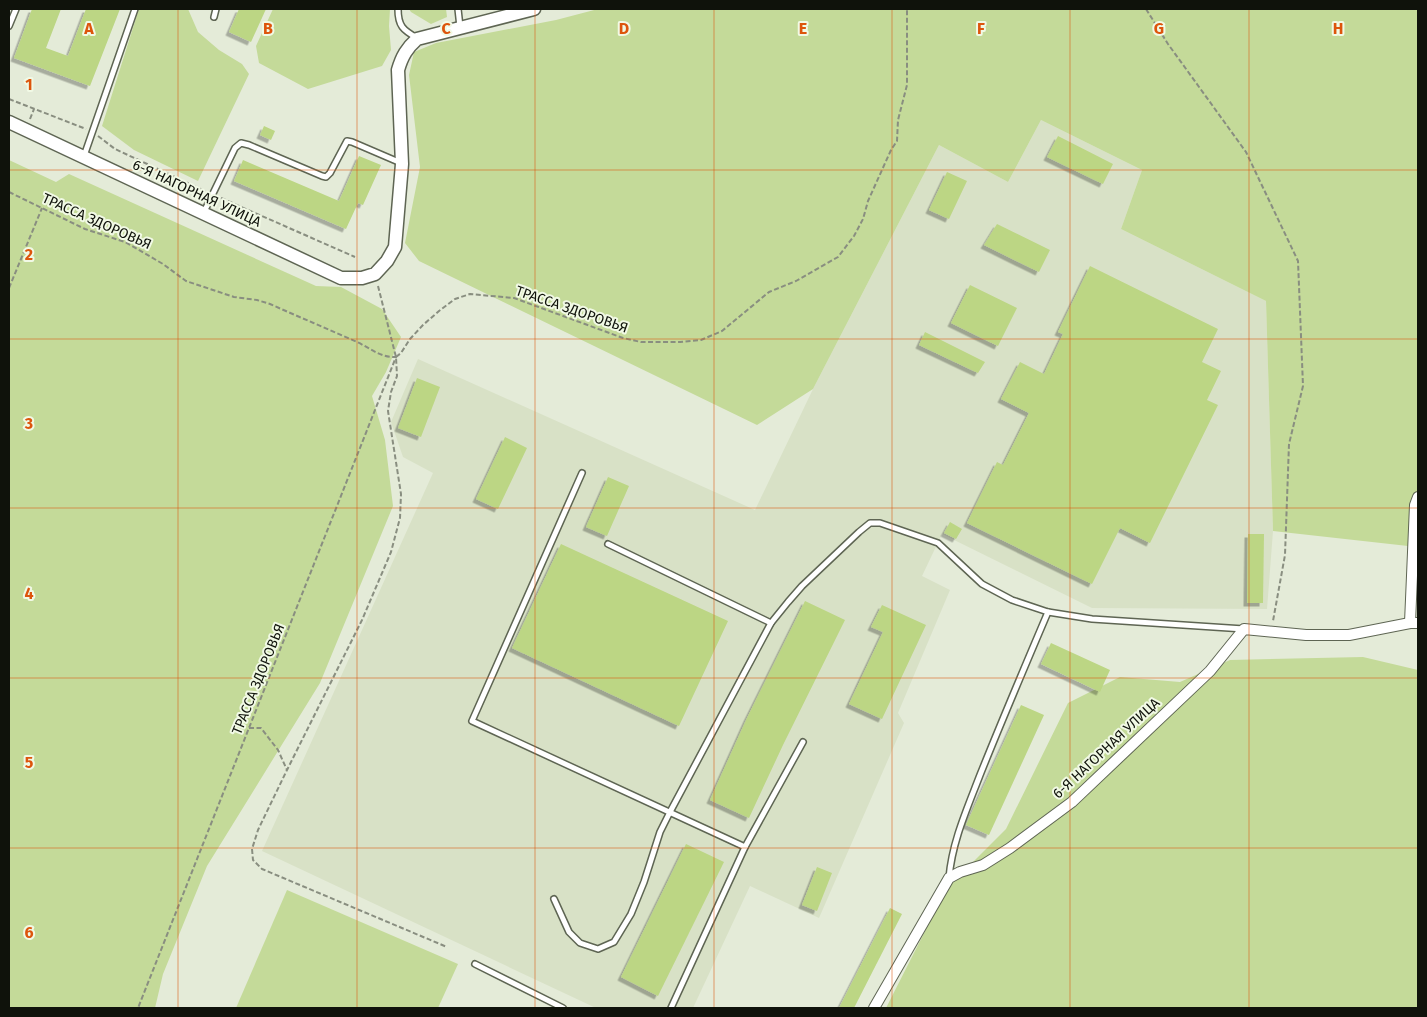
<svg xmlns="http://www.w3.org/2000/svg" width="1427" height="1017" font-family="'Fira Sans',sans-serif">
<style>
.built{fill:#d8e1c6}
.green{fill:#c4da99}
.building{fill:#bcd684;filter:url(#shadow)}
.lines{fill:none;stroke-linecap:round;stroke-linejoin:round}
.service-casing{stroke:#5e6553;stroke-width:8}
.minor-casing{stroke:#5e6553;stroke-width:12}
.tertiary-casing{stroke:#5e6553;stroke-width:15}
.path{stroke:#898e80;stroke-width:2;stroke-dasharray:5 2.5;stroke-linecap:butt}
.service{stroke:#fff;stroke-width:5}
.minor{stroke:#fff;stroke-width:10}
.tertiary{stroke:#fff;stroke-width:12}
.grid{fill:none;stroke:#dd550c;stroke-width:1;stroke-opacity:0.55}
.labels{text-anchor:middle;stroke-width:4;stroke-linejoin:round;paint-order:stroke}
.street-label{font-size:14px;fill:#0f120b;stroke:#f1f9e5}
.grid-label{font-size:16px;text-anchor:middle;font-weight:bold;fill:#dd550c;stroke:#f1f9e5;stroke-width:4;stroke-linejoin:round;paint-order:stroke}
</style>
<defs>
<filter id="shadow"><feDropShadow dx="-3.5" dy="3.5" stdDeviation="0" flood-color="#0004"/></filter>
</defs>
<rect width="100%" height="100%" fill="#e4ebd8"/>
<path class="built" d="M1041,120L1142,170L1121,229L1266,301L1273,531L1267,609L1092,608L942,534L922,576L950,590L898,713L904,723L819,918L750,886L693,1008H596L262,851L433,473L403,457L391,422L418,359L755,510L813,389L939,145L1008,182Z"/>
<g class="green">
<path d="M139,9H188L198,32L219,50L242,64L249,74L198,181L134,150L102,126Z"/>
<path d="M273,9H390L389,26L391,50L382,66L308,89L259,63L256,46Z"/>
<path d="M409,9H446L447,17L431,24L411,12Z"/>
<path d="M598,9H1418V546L1417,547L1273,531L1266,301L1121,229L1142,170L1041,120L1008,182L939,145L813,389L757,425L419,261L405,243L420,167L409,75L414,52L436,43L556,20Z"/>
<path d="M9,160L56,182L69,174L316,286L341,287L382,309L401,337L386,372L372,396L385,440L393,506L320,683L207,866L163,974L155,1008H9Z"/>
<path d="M1363,657L1418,670V1008H886L947,888L1006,829L1068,703L1120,677L1180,682L1230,660Z"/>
<path d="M287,890L458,964L438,1008H236Z"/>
</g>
<g class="building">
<path d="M32,9H61L46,48L68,56L86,9H120L90,86L14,58Z"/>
<path d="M239,9H266L251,42L229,32Z"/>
<path d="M264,126L275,131L271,140L260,135Z"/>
<path d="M1058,136L1113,164L1103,184L1047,157Z"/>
<path d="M359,156L381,165L363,205L358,203L346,229L234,181L243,160L339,201Z"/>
<path d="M947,172L967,181L949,219L929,210Z"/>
<path d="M997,224L1050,250L1039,272L984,245Z"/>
<path d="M1090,266L1218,329L1202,362L1221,371L1207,400L1218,405L1150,543L1120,528L1092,584L967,523L997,462L1003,465L1029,413L1001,399L1020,362L1044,374L1063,334L1058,332Z"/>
<path d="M970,285L1017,308L998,346L951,323Z"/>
<path d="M925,332L985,362L978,373L919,345Z"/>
<path d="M417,378L440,387L421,437L398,428Z"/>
<path d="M505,437L527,448L498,509L476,499Z"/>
<path d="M608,477L629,486L607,536L586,527Z"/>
<path d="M950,522L962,529L956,539L944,533Z"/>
<path d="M1248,534H1264L1263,603H1247Z"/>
<path d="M561,544L728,621L679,726L512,648Z"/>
<path d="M805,601L845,620L783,745L749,818L710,800L747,718Z"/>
<path d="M882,605L926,625L882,719L849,704L883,632L871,627Z"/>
<path d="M1051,643L1110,670L1100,692L1041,664Z"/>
<path d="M1021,705L1044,715L989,835L966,825Z"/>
<path d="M686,844L724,862L658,996L621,977Z"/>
<path d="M817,867L832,873L817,911L802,905Z"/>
<path d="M890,908L902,914L854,1008H839Z"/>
</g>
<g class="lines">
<g class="service-casing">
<g id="service">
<path d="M398,9C398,26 403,30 417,38"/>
<path d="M458,9L460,27"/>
<path d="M214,17L216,9"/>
<path d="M9,26L16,9"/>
<path d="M84,156L135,9"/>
<path d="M204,212L235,148L241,143L249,145L322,176L326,177L330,173L347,141L352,142L401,163"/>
<path d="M582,473L472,721L745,847"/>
<path d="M608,544L771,623"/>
<path d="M949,878C952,842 967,809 980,775C1002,720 1025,666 1048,612"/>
<path d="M554,899L569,932L580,943L598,949L614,942L631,914L644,882L660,832L670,812L771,623L788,602L802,586L859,532L870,523H880L938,543L982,584L1012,600L1048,612L1092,619L1244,629"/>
<path d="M475,964L563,1008"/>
<path d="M671,1008L745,847L803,742"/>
</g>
</g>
<g class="minor-casing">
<g id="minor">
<path d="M1410,623L1415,505L1418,497"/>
<path d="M874,1008L949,878L960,872L983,865L1010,848L1072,802L1210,671L1244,629L1306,635H1349L1410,623H1418"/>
</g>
</g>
<g class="tertiary-casing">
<path id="tertiary" d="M9,122L341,278H362L375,274L387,261L395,247L402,164L398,70C402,56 407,48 417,39L534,9"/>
</g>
<g class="path">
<path d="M1146,9L1168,44L1246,152L1298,261L1303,386L1289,444L1285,555L1273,621"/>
<path d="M9,99L86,129"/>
<path d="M30,119L34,109"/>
<path d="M98,136L115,149L205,191"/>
<path d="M9,192L85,229L125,242L163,264L186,281L234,297L257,300L270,304C299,317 328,329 357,342C370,348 381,358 396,357L138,1008"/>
<path d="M221,198L355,257"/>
<path d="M378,286L396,357L397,376L391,392L388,411L401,494L400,518L391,552L362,620L287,770L258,830L252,849L253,860L262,869L447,947"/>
<path d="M9,288L42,208"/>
<path d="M396,357L401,353L410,339L423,325L439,311L455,299L470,294L514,298L623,338L641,342H680L701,340L722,331L769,292L796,281L838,257L854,236L863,219L868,201L891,150L897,141L898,120L907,85V9"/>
<path d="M249,728H261L278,750L287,770"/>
</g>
<use href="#service" class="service"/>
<use href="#minor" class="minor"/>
<use href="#tertiary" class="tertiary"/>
</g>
<path class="grid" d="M178,9V1008M357,9V1008M535,9V1008M714,9V1008M892,9V1008M1070,9V1008M1249,9V1008M9,170H1418M9,339H1418M9,508H1418M9,678H1418M9,848H1418"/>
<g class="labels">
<g class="street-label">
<text transform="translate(197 193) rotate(25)" y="5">6-Я НАГОРНАЯ УЛИЦА</text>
<text transform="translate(97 221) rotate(24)" y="5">ТРАССА ЗДОРОВЬЯ</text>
<text transform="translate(572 309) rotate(19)" y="5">ТРАССА ЗДОРОВЬЯ</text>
<text transform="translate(258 679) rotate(-68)" y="5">ТРАССА ЗДОРОВЬЯ</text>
<text transform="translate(1106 748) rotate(-43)" y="5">6-Я НАГОРНАЯ УЛИЦА</text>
</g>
</g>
<g class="grid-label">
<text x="89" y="34">A</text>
<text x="268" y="34">B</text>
<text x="446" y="34">C</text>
<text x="624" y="34">D</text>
<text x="803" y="34">E</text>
<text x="981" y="34">F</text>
<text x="1159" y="34">G</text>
<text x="1338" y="34">H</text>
<text x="29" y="90">1</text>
<text x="29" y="260">2</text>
<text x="29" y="429">3</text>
<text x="29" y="599">4</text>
<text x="29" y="768">5</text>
<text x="29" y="938">6</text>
</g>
<rect width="1427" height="1017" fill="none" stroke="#0f120b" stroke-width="20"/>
</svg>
